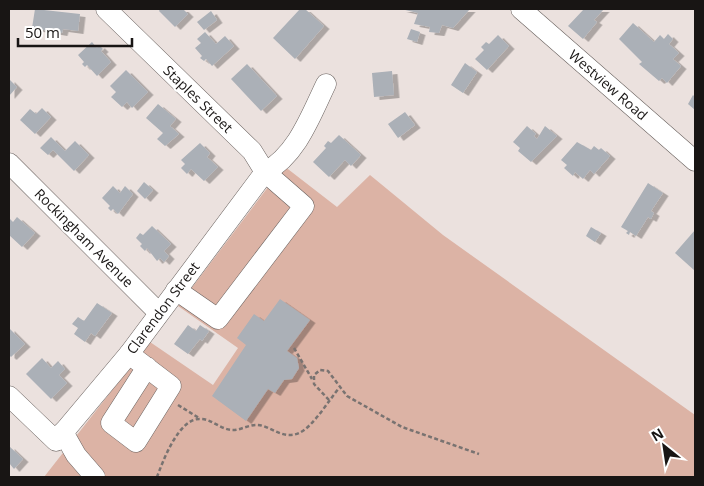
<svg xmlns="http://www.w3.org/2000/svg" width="704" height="486" font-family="'Open Sans',sans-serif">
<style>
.green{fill:#dcb3a5}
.building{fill:#abb0b7;filter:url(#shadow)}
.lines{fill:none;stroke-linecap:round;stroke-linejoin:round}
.minor-casing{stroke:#69615e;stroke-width:21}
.path{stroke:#797371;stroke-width:2.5;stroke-dasharray:4 2.5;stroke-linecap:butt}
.minor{stroke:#fff;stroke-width:20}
.labels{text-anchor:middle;stroke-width:4;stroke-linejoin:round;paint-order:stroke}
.street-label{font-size:14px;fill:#181514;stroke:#fff}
</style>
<defs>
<filter id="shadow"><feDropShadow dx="5.5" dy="3" stdDeviation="0" flood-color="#0004"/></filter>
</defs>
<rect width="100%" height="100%" fill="#ebe1de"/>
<path class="green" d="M284,166L337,207L370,175L443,235L695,415V477H44L150,342L213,385L238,348L178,306Z"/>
<g class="building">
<path d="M35,9L80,14L78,31L63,29L62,33L32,28Z"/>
<path d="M160,9H183L188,14L175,27L159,11Z"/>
<path d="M300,9H305L324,26L295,59L273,38Z"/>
<path d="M401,9H470L453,28L442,25L439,33L429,32L430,27L414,24L418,13Z"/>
<path d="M584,9H604L594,20L597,22L583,39L568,26Z"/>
<path d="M211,11L217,20L204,30L197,22Z"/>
<path d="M633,23L654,42L660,35L664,39L668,34L673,39L669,44L679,53L673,59L681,66L667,83L662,78L659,81L639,64L642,62L619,39Z"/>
<path d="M411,29L420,32L417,42L407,39Z"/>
<path d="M205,32L216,44L225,36L234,46L212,66L206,59L204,61L200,58L202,56L195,48L201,43L197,39Z"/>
<path d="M498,35L509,46L487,70L475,59L484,50L481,47L486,42L489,44Z"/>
<path d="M92,42L97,48L99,45L103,49L101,51L111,62L97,76L87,65L85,67L82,64L84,62L78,55Z"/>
<path d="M465,63L477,72L463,93L451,85Z"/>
<path d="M247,64L277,96L261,111L231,79Z"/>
<path d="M126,70L148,92L132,108L127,102L122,107L111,97L116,92L110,86Z"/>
<path d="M392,71L394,95L374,97L372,73Z"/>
<path d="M9,79L17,87L9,96Z"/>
<path d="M693,95L695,97V110L688,104Z"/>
<path d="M158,104L176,119L170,126L179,134L165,146L157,139L163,133L146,118Z"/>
<path d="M42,108L51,117L35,134L20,120L30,109L36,114Z"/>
<path d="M405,112L415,125L398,138L388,124Z"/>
<path d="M527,126L536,134L534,136L537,139L545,126L557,136L531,162L518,151L520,148L513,142Z"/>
<path d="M339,135L361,155L351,166L345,160L329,177L313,162L326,148L324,146L328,141L331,143Z"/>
<path d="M51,137L65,151L75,141L89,155L74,171L53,150L48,155L40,148Z"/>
<path d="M577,142L591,150L594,146L599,150L601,148L610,156L594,174L590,170L583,179L575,172L573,176L564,168L567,165L561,160Z"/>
<path d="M200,143L210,153L207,157L218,167L204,181L191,169L187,174L181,168L185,164L181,160Z"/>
<path d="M144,182L153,190L145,199L137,191Z"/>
<path d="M648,183L663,193L651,211L654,213L651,219L648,217L636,236L630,232L629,235L626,233L628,231L621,227Z"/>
<path d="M113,186L120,193L125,186L133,194L118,214L113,209L111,211L108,208L110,206L102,198Z"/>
<path d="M17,217L35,233L22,247L9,235V218L13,222Z"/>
<path d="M152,226L171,244L164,251L169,256L164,262L160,258L157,261L147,248L145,251L140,246L142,244L136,238L140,233L143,235Z"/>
<path d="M591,227L601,233L595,242L586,236Z"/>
<path d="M695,230V271L675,253Z"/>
<path d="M280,299L310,320L287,351L297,358L299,368L292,379L284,380L275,393L268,389L246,421L212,396L246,345L237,338L254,314L264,321Z"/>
<path d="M97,303L112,313L95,336L91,333L85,342L74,334L78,328L72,324L78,317L84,321Z"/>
<path d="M188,325L196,331L200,325L209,331L202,341L200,339L188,354L174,344Z"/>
<path d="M9,328L25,344L11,357L9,355Z"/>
<path d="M42,358L51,368L58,361L65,369L59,375L67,383L51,399L26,374Z"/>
<path d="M9,446L23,459L14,469L9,463Z"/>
</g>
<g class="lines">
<g class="minor-casing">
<g id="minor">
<path d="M106,9L252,151L265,172L304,206L218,319L176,290"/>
<path d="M521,9L695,161"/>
<path d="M9,163L158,312"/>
<path d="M129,354L171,386L136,442L111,423L147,367"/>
<path d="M9,396L56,441L129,354L265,172C297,155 311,115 326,84"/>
<path d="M63,432L76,455L95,477"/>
</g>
</g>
<g class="path">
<path d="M294,348L312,379"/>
<path d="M329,400L314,384V375L320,370L328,371L347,396L402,427L479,454"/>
<path d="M178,405L199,418"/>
<path d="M157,477C163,461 179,417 201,419C212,419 221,430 233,430C243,430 252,422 263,426C275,430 285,439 299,433C313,427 329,400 339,388"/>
</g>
<use href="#minor" class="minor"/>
</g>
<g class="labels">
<g class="street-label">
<text transform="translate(608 85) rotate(41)" y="5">Westview Road</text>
<text transform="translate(198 99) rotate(44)" y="5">Staples Street</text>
<text transform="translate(84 238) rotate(45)" y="5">Rockingham Avenue</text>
<text transform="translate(163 308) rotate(-53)" y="5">Clarendon Street</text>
</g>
</g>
<rect width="704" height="486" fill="none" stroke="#181514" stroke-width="20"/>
<g transform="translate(664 446) rotate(330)" stroke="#ffffff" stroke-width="4" paint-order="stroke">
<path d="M0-4L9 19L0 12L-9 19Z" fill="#181514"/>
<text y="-8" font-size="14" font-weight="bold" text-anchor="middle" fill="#181514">N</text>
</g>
<path d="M18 38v8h114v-8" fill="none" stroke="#181514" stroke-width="2.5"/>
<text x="25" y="38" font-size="15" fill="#181514" stroke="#ffffff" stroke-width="4" paint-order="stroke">50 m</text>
</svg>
